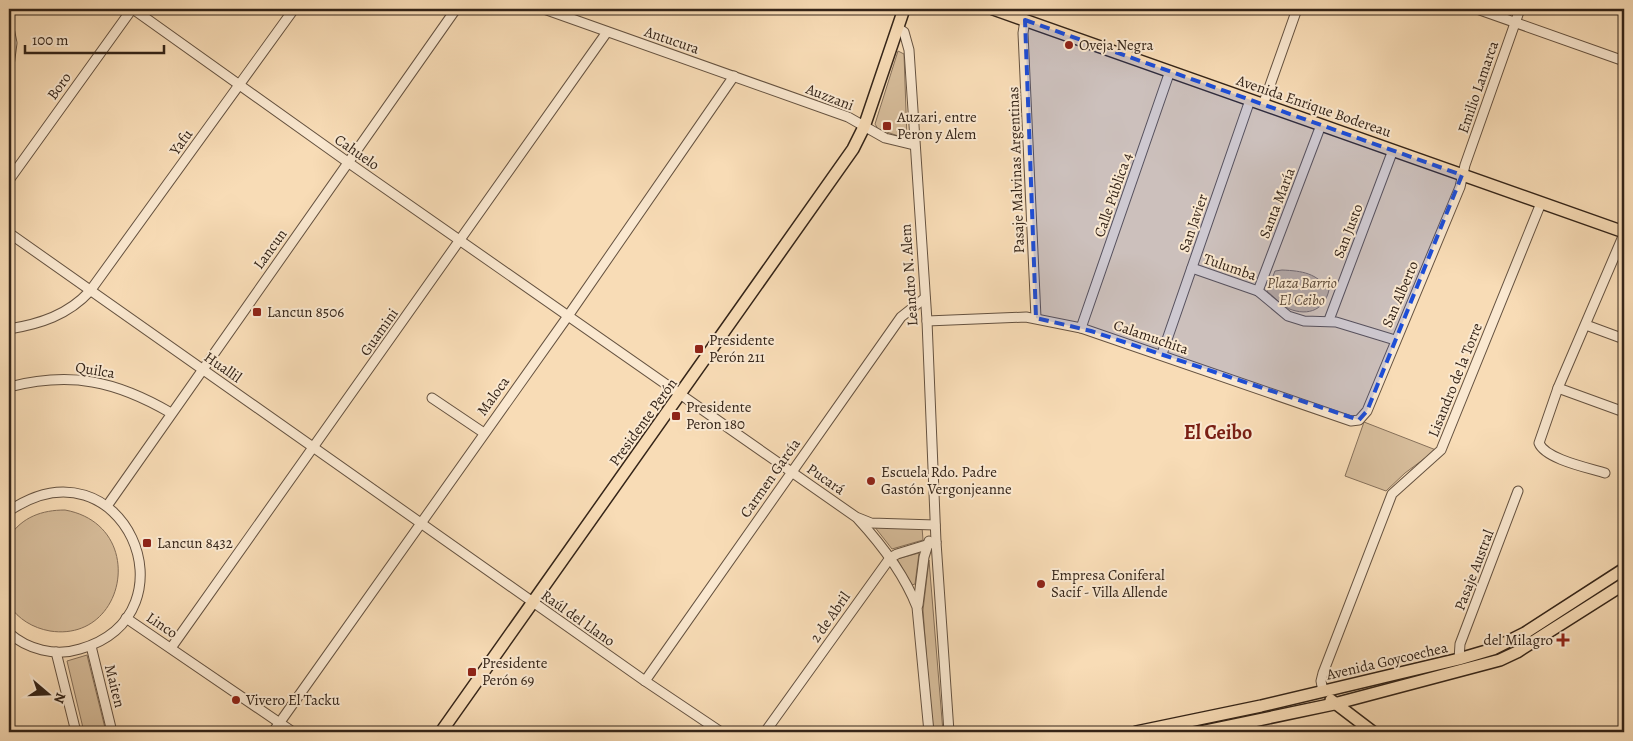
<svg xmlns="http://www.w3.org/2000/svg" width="1633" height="741" font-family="Alegreya,serif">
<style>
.green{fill:#d7bd9b;stroke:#86705a}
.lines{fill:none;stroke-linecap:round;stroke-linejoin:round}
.minor-casing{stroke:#655240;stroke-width:11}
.major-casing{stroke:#342418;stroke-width:14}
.minor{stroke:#fae8d0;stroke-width:9}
.major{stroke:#f8dcb6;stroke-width:11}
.marked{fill:#1d4ed8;fill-opacity:0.2;stroke:#1d4ed8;stroke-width:4;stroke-dasharray:10 6;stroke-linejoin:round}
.poi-dot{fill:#8f2418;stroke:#fae8d0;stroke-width:2}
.labels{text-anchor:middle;stroke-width:4;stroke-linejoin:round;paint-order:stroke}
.street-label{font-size:15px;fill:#342418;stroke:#fae8d0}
.poi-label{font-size:15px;fill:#342418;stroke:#fae8d0;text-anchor:start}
.park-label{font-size:15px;font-style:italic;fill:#5d4a39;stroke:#fae8d0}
.district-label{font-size:20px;font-weight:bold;fill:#7a1f14;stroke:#fae8d0}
</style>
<rect width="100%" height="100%" fill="#f8dcb6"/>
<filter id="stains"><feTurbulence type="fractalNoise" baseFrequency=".004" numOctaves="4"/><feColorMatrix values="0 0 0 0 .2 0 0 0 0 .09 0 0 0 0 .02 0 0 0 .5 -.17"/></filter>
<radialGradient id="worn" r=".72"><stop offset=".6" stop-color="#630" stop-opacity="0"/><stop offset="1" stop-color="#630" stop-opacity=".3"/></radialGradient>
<g class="green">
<path d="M898,51L904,54L907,139L878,129L875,124Z"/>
<path d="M1282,270C1303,271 1316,273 1329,290C1324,312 1305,317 1285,307C1279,303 1273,296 1267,291L1275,271Z"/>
<path d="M1364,422L1436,450L1405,473L1386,491L1345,476Z"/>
<path d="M65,510C148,525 127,643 50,631C33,628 18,619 9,605V537C22,517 42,510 65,510Z"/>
<path d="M874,526L922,527L923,540L892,549Z"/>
<path d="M919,553L915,584L912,585L897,559Z"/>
<path d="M929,560L943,732H932L923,610Z"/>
<path d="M87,655L106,732H84L67,661Z"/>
</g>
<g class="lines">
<g class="minor-casing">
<g id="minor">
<path d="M133,9L349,163L856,517L871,523L935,525"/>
<path d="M544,9L848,117L885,138L914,145"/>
<path d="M1477,9L1624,61"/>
<path d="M1025,20L1023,33L1036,318"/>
<path d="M9,28L12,43L9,66"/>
<path d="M898,28L904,32L909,50L927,321L936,542L949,732"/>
<path d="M1263,105L1297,9"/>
<path d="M9,180L132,9"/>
<path d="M9,233L645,681L721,732"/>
<path d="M1192,268L1258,291L1288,316L1304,321L1336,322L1395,340"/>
<path d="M1258,291L1321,125"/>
<path d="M1329,320L1393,150"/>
<path d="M927,321L1026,317L1081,328L1351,421L1359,420L1367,411L1460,187L1465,165L1520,9"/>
<path d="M1586,325L1624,339"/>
<path d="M1081,328L1170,71"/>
<path d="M9,329C40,324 68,315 90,291L294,9"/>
<path d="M1162,354L1250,100"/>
<path d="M9,387C71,371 116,381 171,413"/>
<path d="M1558,388L1624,412"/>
<path d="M432,398L484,433"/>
<path d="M1605,473C1589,468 1545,459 1539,443L1558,388L1624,234"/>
<path d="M107,506L456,9"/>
<path d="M9,511C122,434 200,614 80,649C55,657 27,649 9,633"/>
<path d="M858,519C882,545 904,574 917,607L929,732"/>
<path d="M918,605L924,557L929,541"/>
<path d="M126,618L293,732"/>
<path d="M91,646L112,732"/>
<path d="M171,648L607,32"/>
<path d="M56,652L76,732"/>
<path d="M1459,659L1460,644L1518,491"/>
<path d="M645,681L901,317L925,298"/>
<path d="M1323,691L1321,681L1323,673L1392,494L1441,450L1541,203"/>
<path d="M273,732L568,316L734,76"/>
<path d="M765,732L890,558L897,554L936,542"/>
</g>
</g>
<g class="major-casing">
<g id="major">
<path d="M993,9L1624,232"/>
<path d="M1331,700L1373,732"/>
<path d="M441,732L853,149L864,127L904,9"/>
<path d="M1136,732L1261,706L1459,659L1493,649L1525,633L1624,569"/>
<path d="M1201,732L1334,704L1500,660L1517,652L1624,584"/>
</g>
</g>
<use href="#minor" class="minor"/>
<use href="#major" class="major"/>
</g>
<path class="marked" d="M1025,20L1462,175L1367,411L1359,420L1091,331L1036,318Z"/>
<g class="poi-dot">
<circle cx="1069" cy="45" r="5"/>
<rect x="882" y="121" width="10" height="10" rx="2.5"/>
<rect x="252" y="307" width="10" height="10" rx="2.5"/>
<rect x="694" y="344" width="10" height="10" rx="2.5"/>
<rect x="671" y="411" width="10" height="10" rx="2.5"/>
<circle cx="871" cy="481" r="5"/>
<rect x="142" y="538" width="10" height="10" rx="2.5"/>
<circle cx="1041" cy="584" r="5"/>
<path d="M1560.5 632.5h5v5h5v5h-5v5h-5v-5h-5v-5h5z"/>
<rect x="467" y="667" width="10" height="10" rx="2.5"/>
<circle cx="236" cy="700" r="5"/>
</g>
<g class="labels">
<g class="street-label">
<text transform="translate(672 40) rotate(19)" y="5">Antucura</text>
<text transform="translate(59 86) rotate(-54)" y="5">Boro</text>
<text transform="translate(1478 87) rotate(-71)" y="5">Emilio Lamarca</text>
<text transform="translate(830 97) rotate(21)" y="5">Auzzani</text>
<text transform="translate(1314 106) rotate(19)" y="5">Avenida Enrique Bodereau</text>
<text transform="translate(181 142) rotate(-54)" y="5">Yafu</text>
<text transform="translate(357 152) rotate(35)" y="5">Cahuelo</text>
<text transform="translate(1016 170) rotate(-92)" y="5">Pasaje Malvinas Argentinas</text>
<text transform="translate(1113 195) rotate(-71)" y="5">Calle Pública 4</text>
<text transform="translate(1277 203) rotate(-69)" y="5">Santa María</text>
<text transform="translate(1193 223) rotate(-71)" y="5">San Javier</text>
<text transform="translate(1348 231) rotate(-69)" y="5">San Justo</text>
<text transform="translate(270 249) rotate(-54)" y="5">Lancun</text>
<text transform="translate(1230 267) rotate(19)" y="5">Tulumba</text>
<text transform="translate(909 275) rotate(-94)" y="5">Leandro N. Alem</text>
<text transform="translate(1400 294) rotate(-67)" y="5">San Alberto</text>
<text transform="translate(379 332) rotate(-55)" y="5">Guamini</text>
<text transform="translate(1151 337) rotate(19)" y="5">Calamuchita</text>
<text transform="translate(223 367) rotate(35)" y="5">Huallil</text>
<text transform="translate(95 370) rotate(9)" y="5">Quilca</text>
<text transform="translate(1455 380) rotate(-68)" y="5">Lisandro de la Torre</text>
<text transform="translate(493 396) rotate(-54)" y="5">Maloca</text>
<text transform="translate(643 422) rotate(-54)" y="5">Presidente Perón</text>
<text transform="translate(770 478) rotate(-55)" y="5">Carmen García</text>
<text transform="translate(826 479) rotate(35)" y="5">Pucará</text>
<text transform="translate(1474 570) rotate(-69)" y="5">Pasaje Austral</text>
<text transform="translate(830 617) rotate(-55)" y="5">2 de Abril</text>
<text transform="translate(578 618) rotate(35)" y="5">Raúl del Llano</text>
<text transform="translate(162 625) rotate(34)" y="5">Linco</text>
<text transform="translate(1387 661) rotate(-13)" y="5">Avenida Goycoechea</text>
<text transform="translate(115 686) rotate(76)" y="5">Maiten</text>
</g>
<g class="poi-label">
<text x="1079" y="50">Oveja Negra</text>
<text x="897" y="122">Auzari, entre<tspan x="897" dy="17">Peron y Alem</tspan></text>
<text x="267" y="317">Lancun 8506</text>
<text x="709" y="345">Presidente<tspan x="709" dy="17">Perón 211</tspan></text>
<text x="686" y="412">Presidente<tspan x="686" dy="17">Peron 180</tspan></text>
<text x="881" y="477">Escuela Rdo. Padre<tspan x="881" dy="17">Gastón Vergonjeanne</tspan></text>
<text x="157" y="548">Lancun 8432</text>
<text x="1051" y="580">Empresa Coniferal<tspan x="1051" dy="17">Sacif - Villa Allende</tspan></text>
<text x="1553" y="645" text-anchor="end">del Milagro</text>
<text x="482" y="668">Presidente<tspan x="482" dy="17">Perón 69</tspan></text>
<text x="246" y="705">Vivero El Tacku</text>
</g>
<g class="park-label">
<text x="1302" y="288">Plaza Barrio<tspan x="1302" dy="17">El Ceibo</tspan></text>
</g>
<g class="district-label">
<text x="1218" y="439">El Ceibo</text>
</g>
</g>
<rect width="1633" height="741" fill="none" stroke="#f8dcb6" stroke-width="30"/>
<rect x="10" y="10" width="1613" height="721" fill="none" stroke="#342418" stroke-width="2.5"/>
<rect x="15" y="15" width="1603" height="711" fill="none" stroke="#342418"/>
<g transform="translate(48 694) rotate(109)" stroke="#fae8d0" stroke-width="4" paint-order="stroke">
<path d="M0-4L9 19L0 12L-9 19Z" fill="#342418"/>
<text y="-8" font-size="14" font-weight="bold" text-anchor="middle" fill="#342418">N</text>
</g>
<path d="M25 45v8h139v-8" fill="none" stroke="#342418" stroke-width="2.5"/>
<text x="32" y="45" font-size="15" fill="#342418" stroke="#fae8d0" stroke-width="4" paint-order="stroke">100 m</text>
<rect width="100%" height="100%" filter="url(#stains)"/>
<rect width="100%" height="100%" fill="url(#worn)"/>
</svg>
